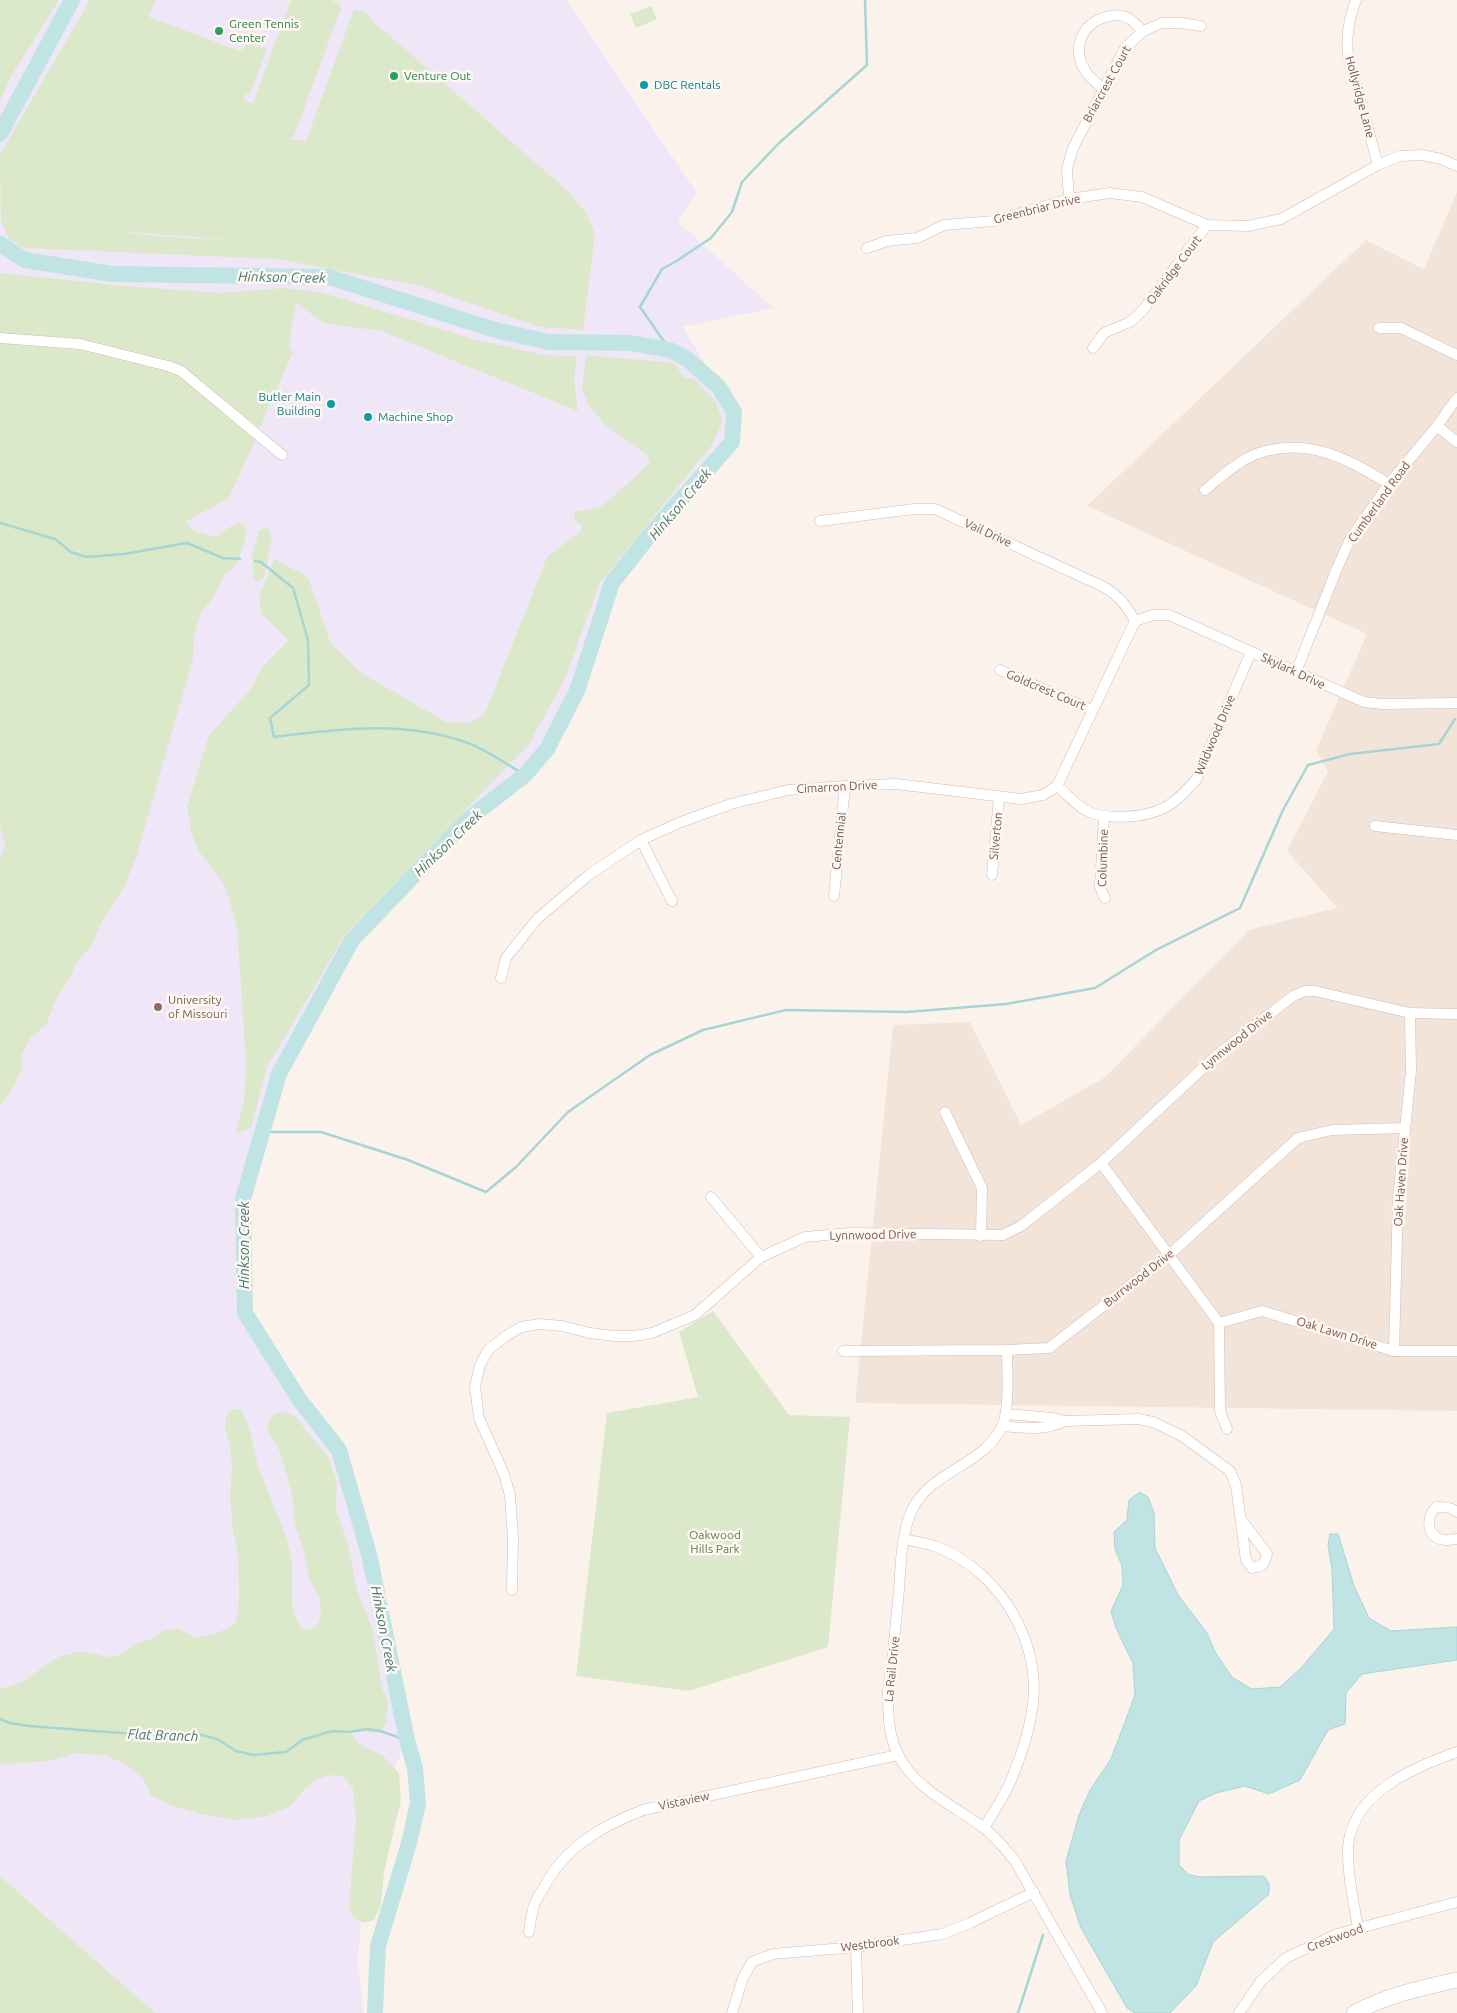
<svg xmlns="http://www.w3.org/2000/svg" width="1457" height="2013" font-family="Ubuntu,sans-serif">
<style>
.residential{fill:#f3e4da}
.education{fill:#efe7f8}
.green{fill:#dbe9ca;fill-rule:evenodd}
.water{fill:#c0e4e4;stroke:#a7d5d5}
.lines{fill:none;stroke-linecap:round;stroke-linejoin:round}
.stream{stroke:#a7d5d5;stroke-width:2.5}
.river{stroke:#c0e4e4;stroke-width:16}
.street-casing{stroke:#cfbcb3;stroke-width:11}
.secondary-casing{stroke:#d2bbb1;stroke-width:16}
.street{stroke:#fff;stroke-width:10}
.secondary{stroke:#fff;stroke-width:15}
.leisure-dot{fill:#2e9e5b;stroke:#fef7f1;stroke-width:2}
.culture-dot{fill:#0f9aa8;stroke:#fef7f1;stroke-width:2}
.education-dot{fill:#8d6e63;stroke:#fef7f1;stroke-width:2}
.labels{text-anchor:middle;stroke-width:5;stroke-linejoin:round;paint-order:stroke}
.leisure-label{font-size:12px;fill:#27864d;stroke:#fef7f1;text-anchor:start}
.street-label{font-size:12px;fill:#75574f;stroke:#fef7f1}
.culture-label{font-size:12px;fill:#0d838f;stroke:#fef7f1;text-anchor:start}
.education-label{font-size:12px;fill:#785e54;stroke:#fef7f1;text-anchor:start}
.park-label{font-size:12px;fill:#5e7a48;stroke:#fef7f1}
.water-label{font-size:14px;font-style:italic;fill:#437878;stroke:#fef7f1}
</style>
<rect width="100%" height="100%" fill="#fbf3eb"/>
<path class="residential" d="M1457,192V1411L855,1403L893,1025L970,1022L1021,1125L1104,1078L1249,930L1337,908L1287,851L1328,771L1316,750L1367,634L1087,506L1366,240L1424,269Z"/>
<path class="education" d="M0,0H566L697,193L678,222L773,308L683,327L734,412L732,442L648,537L612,583L577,691L547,749L525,775L466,821L352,940L279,1074L243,1199L245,1313L339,1450L370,1558L407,1740L369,1826L358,1960L363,2013H155L0,1876Z"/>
<g class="green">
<path d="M0,0H59L11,76L0,102Z"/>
<path d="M90,0H155L149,17L240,51L244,49L247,43L267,49L250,94L246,93L244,100L253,103L291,0H331L338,3L341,8L294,136L289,139L306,141L354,9L368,14L374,22L569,192L586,213L595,234L583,330L539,327L421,286L276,259L24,248L9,239L1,221L0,154ZM116,231L245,241H246L154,236Z"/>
<path d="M651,6L657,19L636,28L630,14Z"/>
<path d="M0,273L137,287L221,293L283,288L321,292L473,339L544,355L577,356L574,380L578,411L381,331L324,323L296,303L289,344L293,352L261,426L257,427L258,434L229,498L185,522L194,531L215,537C225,532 230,524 241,523L246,528L245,541L236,566L225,574L214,597L201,612L194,637L193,659L136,858L124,887L101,923L93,943L76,964L69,980L58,995L46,1025L30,1038L21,1057L22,1067L13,1088L0,1107V859L5,845L0,825Z"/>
<path d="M586,355L675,363L683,377L694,379L716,402L723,421L712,445L599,584L565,679L529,744L345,935L267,1067L251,1128L235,1134L244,1103L246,1062L237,926L225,886L198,850L191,832L187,807L209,735L250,690L263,666L289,640L261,614L259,597L274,559L308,577L331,644L363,674L446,722L468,723L484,715L547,557L581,531L582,526L574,520L575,512L598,508L607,502L650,463L646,454L605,425L588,404L582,389Z"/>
<path d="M268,527L272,538L264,578L259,582L254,581L252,556L259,531Z"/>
<path d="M713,1311L789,1415L850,1417L828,1647L689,1691L576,1676L607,1413L698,1397L679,1332Z"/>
<path d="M232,1409L241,1410C253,1428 252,1449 259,1468C269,1497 285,1526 291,1556C296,1582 284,1608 303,1630L313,1628L319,1622L321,1609L319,1596L309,1578L303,1549L295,1525L292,1494L280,1452L268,1432L269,1422L274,1414L284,1412L295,1416L329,1458L337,1484L336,1510L348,1544L357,1590L373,1630L382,1688L388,1703L386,1724L380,1732C370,1735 360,1728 350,1732L362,1746L382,1755L399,1773L401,1800L384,1872L381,1906L374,1920L364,1923L353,1917L349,1906L356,1818L353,1789L344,1777L329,1775L316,1780L303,1791L291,1806L267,1816L236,1820L201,1814L168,1804L151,1795L143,1778L127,1765L107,1756L76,1753L50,1761L4,1764L0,1762V1689L22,1682L58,1657L77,1652L92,1653L107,1657L121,1655L133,1645L152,1639L162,1631L177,1628L196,1638L220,1632L236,1623L239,1599L238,1554L233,1530L230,1498L232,1468L230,1446L225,1428L226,1416Z"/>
<path d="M0,1876L155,2013H0Z"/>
</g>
<path class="water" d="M1140,1492L1148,1497L1154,1513L1155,1548L1178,1595L1207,1633L1215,1652L1232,1677L1251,1689L1280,1687L1302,1667L1334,1629L1332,1569L1328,1545L1330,1534H1338L1354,1586L1369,1618L1391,1631L1457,1627V1660L1362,1674L1346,1693L1345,1724L1328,1730L1300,1780L1269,1794L1245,1786L1216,1793L1199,1801L1179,1840V1865L1189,1875L1202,1877L1264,1876L1269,1884V1894L1213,1942L1196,1986L1170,2013H1135L1127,2008L1081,1928L1070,1895L1066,1861L1079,1815L1090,1790L1111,1759L1135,1695L1133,1663L1116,1628L1111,1611L1123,1585L1122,1566L1115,1549L1114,1532L1127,1520L1129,1500Z"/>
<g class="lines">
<g class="stream">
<path d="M670,350L640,307L662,269L675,262L711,238L732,212L742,182L778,144L867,65L865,0"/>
<path d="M0,523L55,539L71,552L86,557L124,554L187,543L223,558L240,559"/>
<path d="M255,561L261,562L293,588L308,640L309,685L270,718L274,737C339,729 405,720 468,743C487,750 508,765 525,775"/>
<path d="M262,1132H321L408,1160L486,1192L516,1167L568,1112L650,1055L703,1030L786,1010L907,1012L1006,1004L1095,988L1156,950L1240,908L1283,810L1308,765L1350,754L1439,744L1455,719"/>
<path d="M0,1719L10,1723L29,1726L147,1735L194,1733L217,1739L236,1751L253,1755L286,1752L302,1740L332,1731L350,1732L367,1729L380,1731L407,1740"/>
<path d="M1018,2013L1043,1935"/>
</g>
<g class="river">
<path d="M0,134L72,0"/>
<path d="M0,244L25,260L113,274L329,277L495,330L549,342L631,343L670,350L687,359L719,387L734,412L732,442L648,537L612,583L577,691L547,749L525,775L466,821L352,940L279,1074L243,1199L245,1313L299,1399L339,1450L370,1558L407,1740L415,1768L418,1803L409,1843L378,1946L375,2013"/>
</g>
<g class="street-casing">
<g id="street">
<path d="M1356,0C1349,19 1346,35 1348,56L1378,165"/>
<path d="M1102,89C1097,83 1090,78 1086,72C1071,50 1081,24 1106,17C1113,15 1122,14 1128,18C1134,21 1138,27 1143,31"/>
<path d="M1069,199L1067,169L1073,148L1125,48L1143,31L1162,23H1181L1201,26"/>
<path d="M867,248L887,241L917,238L944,225L994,221L1069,199L1110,193L1142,197L1207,225L1248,226L1281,219L1378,165L1400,156L1422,155L1441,159L1457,166"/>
<path d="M1379,328H1401L1457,355"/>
<path d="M0,338L80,344L168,366L181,371L282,455"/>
<path d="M1093,348L1104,333L1130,322L1143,310L1207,225"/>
<path d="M1437,426L1457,442"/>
<path d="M1205,490C1221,477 1239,460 1259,453C1308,437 1349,459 1389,484"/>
<path d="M820,521L914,509H935L1104,587C1119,596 1127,606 1135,621"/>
<path d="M1135,621L1153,615H1169L1364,702L1382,704L1457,703"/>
<path d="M1000,670L1092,710"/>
<path d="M1296,672L1336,571L1350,539L1389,484L1437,426L1457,398"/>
<path d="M1057,786C1066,793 1074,803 1084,809C1102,821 1144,818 1164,808C1177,802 1186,790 1196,780L1251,652"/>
<path d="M1104,817L1100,887L1105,898"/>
<path d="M1375,826L1457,835"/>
<path d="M641,840L672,901"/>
<path d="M992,875L999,797"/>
<path d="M834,896L845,786"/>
<path d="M501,978L506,958L537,919L590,874L641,840L681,822L731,804L788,790L845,786L896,784L1021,799L1043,795L1057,786L1135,621"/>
<path d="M945,1112L982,1188L981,1236"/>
<path d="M1101,1163L1219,1323L1220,1411L1227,1429"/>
<path d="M711,1197L761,1257"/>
<path d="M1219,1323L1262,1311L1394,1351H1457"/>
<path d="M1007,1350C1007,1370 1010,1409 1002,1426C984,1466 931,1470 912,1510C901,1534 901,1563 899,1589C896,1623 893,1657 888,1691C888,1712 888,1735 898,1754C914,1789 955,1806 984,1828C996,1837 1005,1849 1015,1861L1102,2013"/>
<path d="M843,1351L1007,1350L1049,1348L1169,1255L1298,1138L1332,1130L1405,1128"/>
<path d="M1394,1351L1398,1198L1411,1071L1410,1013"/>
<path d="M1006,1414L1053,1418L1065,1421L1138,1419L1153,1422L1182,1436L1230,1471L1236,1485L1246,1560L1252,1568C1263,1567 1265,1563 1267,1554L1241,1519"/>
<path d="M1002,1426C1024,1428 1045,1431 1065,1421"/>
<path d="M1457,1512C1451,1507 1444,1507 1436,1507C1425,1518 1427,1539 1445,1540C1449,1540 1453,1539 1457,1539"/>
<path d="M904,1539C915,1542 927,1543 937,1547C1002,1572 1046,1648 1031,1716C1027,1739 1018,1764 1009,1785C1002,1800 992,1814 984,1828"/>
<path d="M512,1590L513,1538L510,1495L504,1474L479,1418L475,1387L480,1365L488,1350L506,1336L521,1327L540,1324L562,1326L590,1333L614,1336H634L652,1333L695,1315L761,1257L805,1237L850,1233L1003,1235L1021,1226L1101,1163L1217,1055L1293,996L1305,991H1315L1410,1013L1457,1014"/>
<path d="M1358,1928C1354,1904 1345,1863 1349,1840C1357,1791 1415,1767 1457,1752"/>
<path d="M529,1932C530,1925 531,1917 533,1909C534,1902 539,1895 543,1889C564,1848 601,1826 643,1810L898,1755"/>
<path d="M856,1947L858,2013"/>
<path d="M732,2013L743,1978L752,1962L773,1954L856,1947L942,1934L970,1923L1034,1892"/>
<path d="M1239,2013L1261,1981L1286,1958L1337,1934L1457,1902"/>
</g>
</g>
<g class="secondary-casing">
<path id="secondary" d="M1354,2013C1387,1995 1421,1988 1457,1980"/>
</g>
<use href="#street" class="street"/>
<use href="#secondary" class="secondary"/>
</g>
<g class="leisure-dot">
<circle cx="219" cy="31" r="5"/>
<circle cx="394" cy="76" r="5"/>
</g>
<g class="culture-dot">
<circle cx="644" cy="85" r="5"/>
<circle cx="331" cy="404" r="5"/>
<circle cx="368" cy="417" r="5"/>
</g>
<circle class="education-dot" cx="158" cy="1007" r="5"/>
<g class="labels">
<g class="leisure-label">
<text x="229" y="28">Green Tennis<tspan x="229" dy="14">Center</tspan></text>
<text x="404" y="80">Venture Out</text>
</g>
<g class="street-label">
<text transform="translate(1107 84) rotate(-61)" y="4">Briarcrest Court</text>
<text transform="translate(1360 97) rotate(75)" y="4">Hollyridge Lane</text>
<text transform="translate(1037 209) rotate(-14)" y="4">Greenbriar Drive</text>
<text transform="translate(1174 270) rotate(-53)" y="4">Oakridge Court</text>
<text transform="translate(1379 502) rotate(-54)" y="4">Cumberland Road</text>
<text transform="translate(988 533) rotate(25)" y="4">Vail Drive</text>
<text transform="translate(1293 671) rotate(25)" y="4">Skylark Drive</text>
<text transform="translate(1046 690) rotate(23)" y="4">Goldcrest Court</text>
<text transform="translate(1215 735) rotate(-67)" y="4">Wildwood Drive</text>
<text transform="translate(837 787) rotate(-3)" y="4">Cimarron Drive</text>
<text transform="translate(996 836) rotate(-84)" y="4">Silverton</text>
<text transform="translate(839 841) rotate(-84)" y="4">Centennial</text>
<text transform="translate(1103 858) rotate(-88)" y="4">Columbine</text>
<text transform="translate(1237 1040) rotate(-39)" y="4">Lynnwood Drive</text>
<text transform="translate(1401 1182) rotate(-86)" y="4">Oak Haven Drive</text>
<text transform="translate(873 1235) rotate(-1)" y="4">Lynnwood Drive</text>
<text transform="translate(1139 1278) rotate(-38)" y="4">Burrwood Drive</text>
<text transform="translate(1337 1333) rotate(17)" y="4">Oak Lawn Drive</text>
<text transform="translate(892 1669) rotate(-84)" y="4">La Rail Drive</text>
<text transform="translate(684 1801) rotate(-12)" y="4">Vistaview</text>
<text transform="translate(1335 1938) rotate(-20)" y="4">Crestwood</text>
<text transform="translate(870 1944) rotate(-7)" y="4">Westbrook</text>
</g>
<g class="culture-label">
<text x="654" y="89">DBC Rentals</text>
<text x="321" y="401" text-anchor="end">Butler Main<tspan x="321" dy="14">Building</tspan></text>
<text x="378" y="421">Machine Shop</text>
</g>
<g class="education-label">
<text x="168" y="1004">University<tspan x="168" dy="14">of Missouri</tspan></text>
</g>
<g class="park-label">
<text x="715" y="1539">Oakwood<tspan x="715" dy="14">Hills Park</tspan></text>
</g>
<g class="water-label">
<text transform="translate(282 277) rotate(1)" y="5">Hinkson Creek</text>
<text transform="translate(680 504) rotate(-50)" y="5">Hinkson Creek</text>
<text transform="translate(448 843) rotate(-44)" y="5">Hinkson Creek</text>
<text transform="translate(244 1245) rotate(-90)" y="5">Hinkson Creek</text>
<text transform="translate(384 1629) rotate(79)" y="5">Hinkson Creek</text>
<text transform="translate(163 1735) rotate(2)" y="5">Flat Branch</text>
</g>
</g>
</svg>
